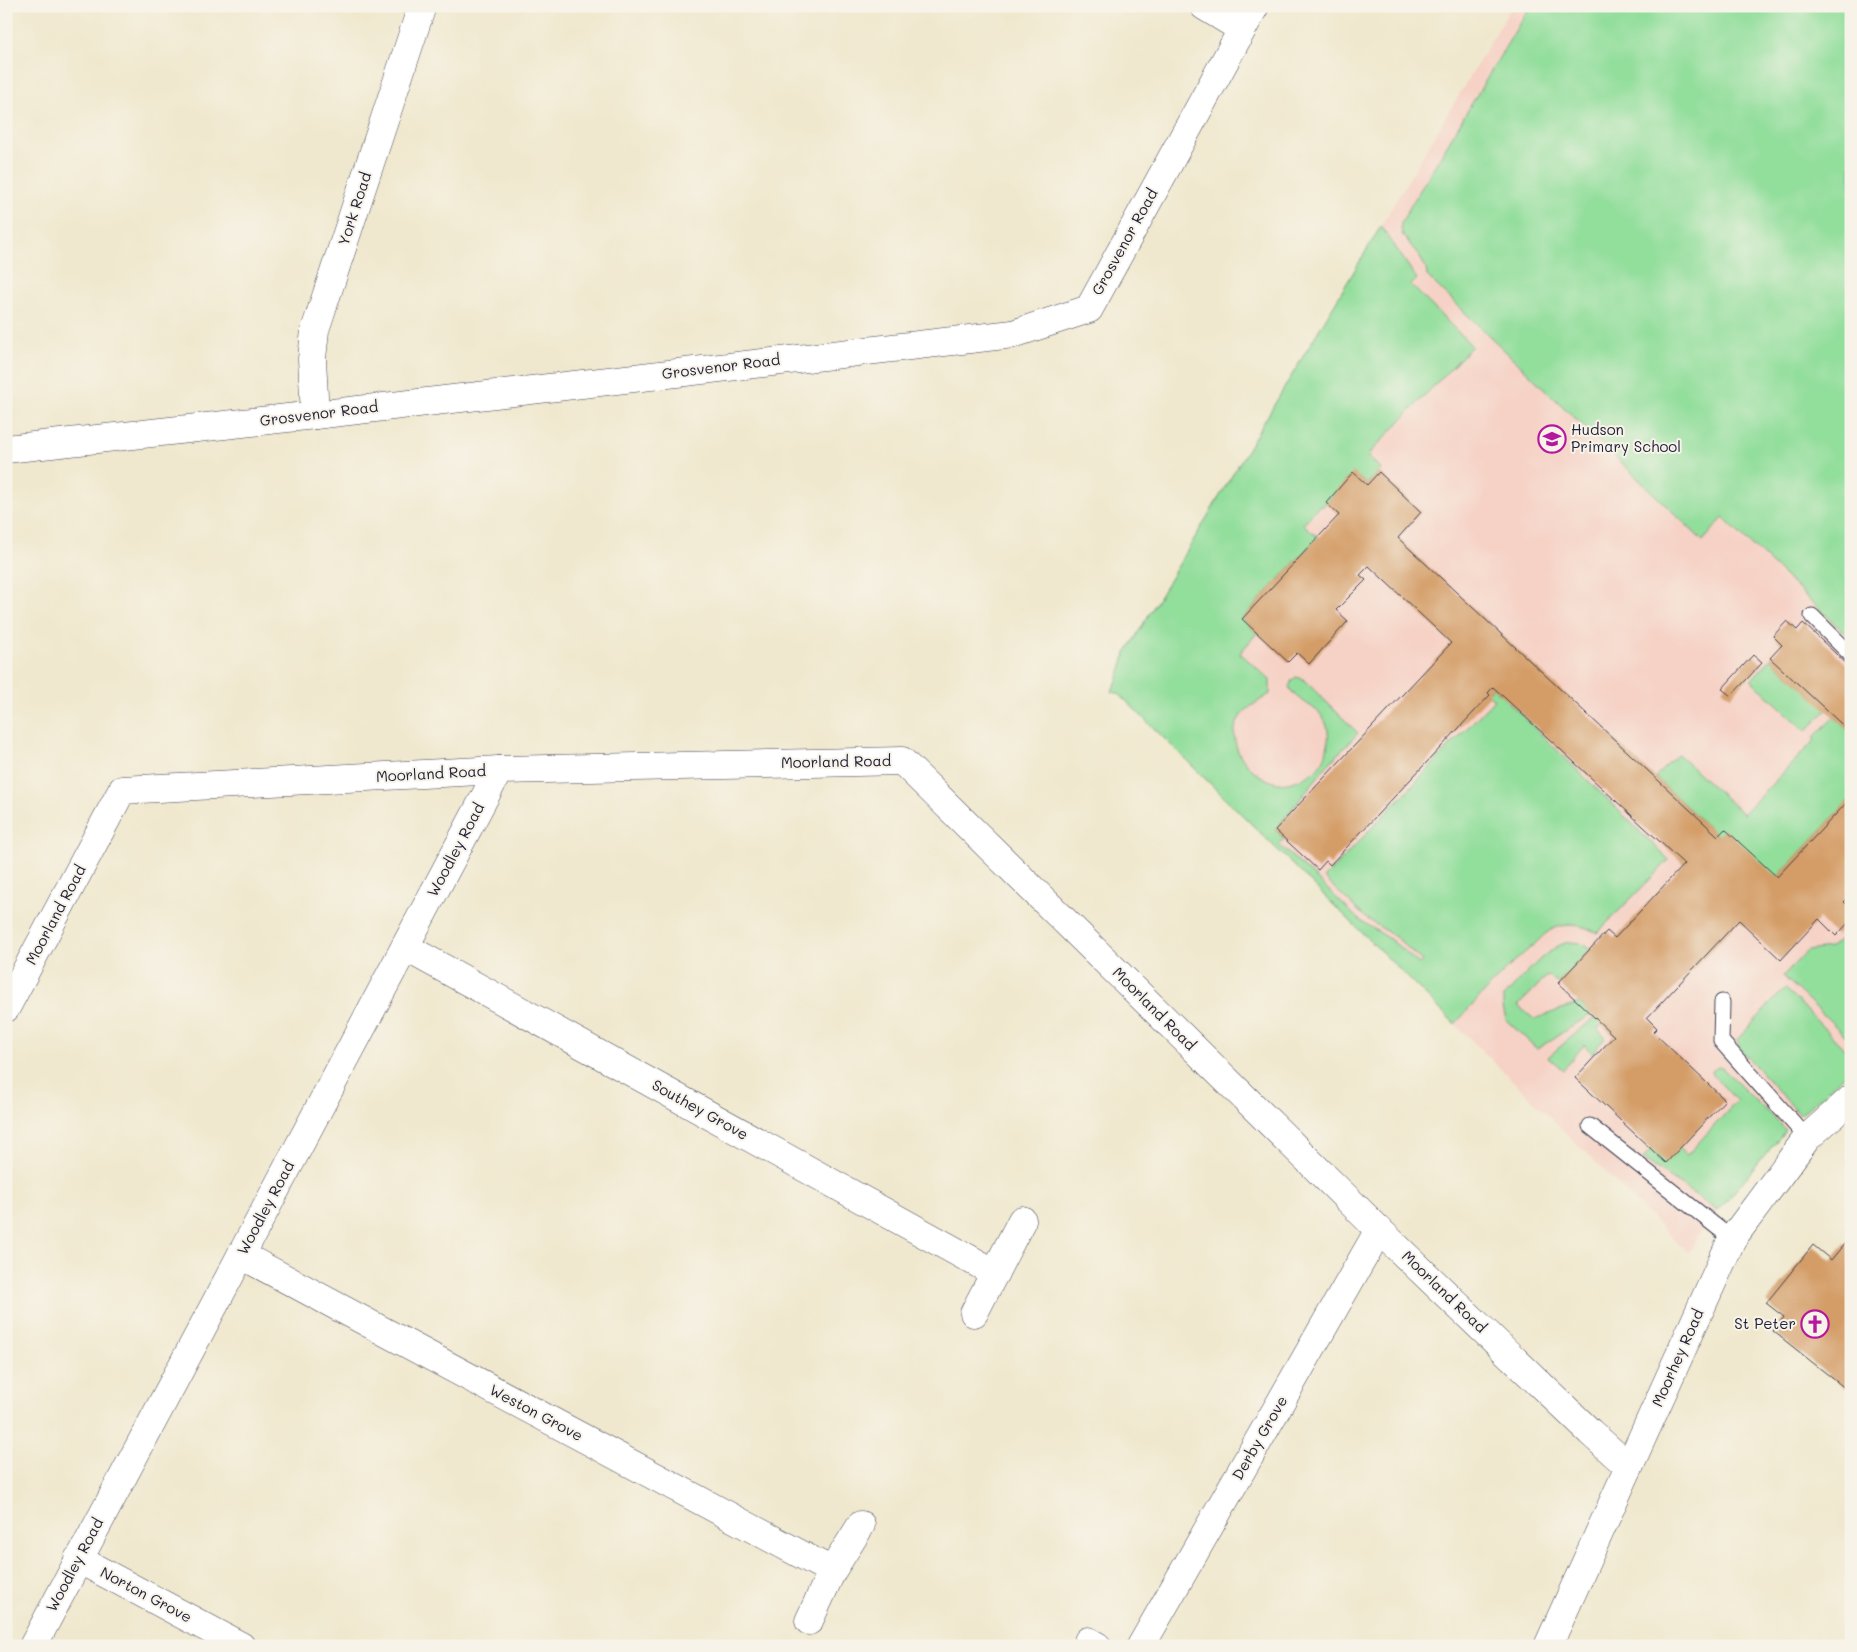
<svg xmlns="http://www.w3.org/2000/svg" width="1857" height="1652" font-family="Mali,sans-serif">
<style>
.built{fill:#f6d1c5}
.green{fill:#92de9b;stroke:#5a806b}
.building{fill:#d49d68}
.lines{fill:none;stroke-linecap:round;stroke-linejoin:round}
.service-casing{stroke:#414051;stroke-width:17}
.minor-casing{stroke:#414051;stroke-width:29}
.service{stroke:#fff;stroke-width:15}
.minor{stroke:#fff;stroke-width:28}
.labels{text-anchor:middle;stroke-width:4;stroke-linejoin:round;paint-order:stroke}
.street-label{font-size:15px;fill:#22223b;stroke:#f7f3e8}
.poi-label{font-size:15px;fill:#22223b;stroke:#f7f3e8;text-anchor:start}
</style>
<rect width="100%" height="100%" fill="#f7f3e8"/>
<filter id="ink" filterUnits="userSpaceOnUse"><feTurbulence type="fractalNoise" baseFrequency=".02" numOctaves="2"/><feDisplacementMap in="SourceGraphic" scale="10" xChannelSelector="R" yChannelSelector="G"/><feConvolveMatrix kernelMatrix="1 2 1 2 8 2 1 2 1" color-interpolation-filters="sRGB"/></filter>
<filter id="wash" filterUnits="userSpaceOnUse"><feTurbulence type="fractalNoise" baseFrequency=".0096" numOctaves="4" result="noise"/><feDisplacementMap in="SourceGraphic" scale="20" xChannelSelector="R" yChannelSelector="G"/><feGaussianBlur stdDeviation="1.12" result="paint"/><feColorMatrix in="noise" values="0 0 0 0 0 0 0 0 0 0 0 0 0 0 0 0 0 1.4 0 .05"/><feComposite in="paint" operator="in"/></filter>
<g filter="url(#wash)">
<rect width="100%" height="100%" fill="#f0e8ce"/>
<path class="built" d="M1512,6H1851V1069L1793,1122L1774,1143L1700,1233L1688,1253L1118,693L1111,692L1117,681L1126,653Z"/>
<g class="green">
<path d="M1530,6H1851V639L1723,518L1703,541L1427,276L1426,268L1418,254L1403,236L1401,229V223L1410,207Z"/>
<path d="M1381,226L1417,279L1411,285L1472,346L1369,454L1368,457L1381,469L1367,484L1353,473L1322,507L1319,506L1303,524L1318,537L1242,619L1257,633L1240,653L1270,680V694C1262,699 1252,705 1245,711C1219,737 1246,774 1274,782C1284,786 1298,781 1307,776C1315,772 1323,763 1326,754C1328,744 1330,733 1326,723C1318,704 1296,703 1289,687L1292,680L1296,677L1303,679L1358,733L1325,768L1275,830L1284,839L1279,845L1318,880L1358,919L1390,939L1419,964L1422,961L1397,938L1366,918L1324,878L1494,700L1488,693L1493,687L1669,860L1597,933C1583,925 1568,922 1553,929C1546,932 1540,939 1535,944C1506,967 1481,996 1455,1024L1118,693L1111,692L1117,681L1126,653Z"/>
<path d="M1771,659L1827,710L1806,731L1751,680Z"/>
<path d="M1834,717L1851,733V798L1777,877L1718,836L1655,777L1678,754L1743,814L1815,740L1813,738Z"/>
<path d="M1851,929V1041L1783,976L1807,951L1830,948Z"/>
<path d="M1570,942L1580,943L1590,949L1558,983L1548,975L1518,1006L1534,1019L1579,1003L1591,1014L1537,1049L1506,1020L1503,1007V998C1520,981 1547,945 1570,942Z"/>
<path d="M1785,988L1851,1056V1069L1800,1115L1740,1049L1737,1040Z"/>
<path d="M1595,1017L1603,1024L1597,1029L1606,1037L1592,1053L1584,1045L1563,1070L1548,1057Z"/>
<path d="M1718,1067L1722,1068L1786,1130L1718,1211L1643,1159L1652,1149L1679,1148L1687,1155L1737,1101L1713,1075L1712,1071Z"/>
</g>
<g id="blocks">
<g class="building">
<path d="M1353,472L1367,485L1379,472L1421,512L1398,538L1718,836L1725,829L1777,877L1851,798V895L1844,902L1851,908V920L1836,936L1819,919L1781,960L1739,920L1647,1018L1657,1028L1653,1032L1725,1100L1666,1163L1575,1078L1614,1036L1558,983L1607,931L1615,938L1684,864L1493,687L1488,693L1490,695L1330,865L1326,861L1318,870L1275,830L1451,643L1369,566L1360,575L1366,580L1336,610L1348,621L1309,664L1297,653L1288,662L1242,619L1339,515L1326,503Z"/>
<path d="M1787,621L1797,630L1803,623L1851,668V733L1770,658L1782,645L1773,636Z"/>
<path d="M1753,655L1762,663L1731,696L1722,689Z"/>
<path d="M1845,1243L1851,1247V1393L1773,1331L1784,1317L1766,1303L1813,1245L1831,1260Z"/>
</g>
</g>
</g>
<g filter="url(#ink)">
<use href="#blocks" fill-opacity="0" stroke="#414051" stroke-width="1"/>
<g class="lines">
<g class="service-casing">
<g id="service">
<path d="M1812,616L1851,655"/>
<path d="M1722,1002L1721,1041L1807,1138"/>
<path d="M1590,1126L1732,1239"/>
</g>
</g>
<g class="minor-casing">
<g id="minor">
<path d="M1204,6L1242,29"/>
<path d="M315,415L312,359L315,330L422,6"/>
<path d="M6,449L315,415L1013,334L1089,309L1255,6"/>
<path d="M405,947L995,1273"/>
<path d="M6,1008L122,790L499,770L902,761L1379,1230L1590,1432L1629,1467"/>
<path d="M241,1255L832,1571"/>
<path d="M974,1313L1022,1220"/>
<path d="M78,1559L241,1646"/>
<path d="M809,1621L832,1571L861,1525"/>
<path d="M1088,1641L1097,1646"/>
<path d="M33,1646L499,770"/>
<path d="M1141,1646L1379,1230"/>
<path d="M1548,1646L1732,1239L1807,1138L1851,1099"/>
</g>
</g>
<use href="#service" class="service"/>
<use href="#minor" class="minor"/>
</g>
</g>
<defs>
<g id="school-ring" transform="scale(1.4375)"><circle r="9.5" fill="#f7f3e8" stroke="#b5179e" stroke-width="1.5"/><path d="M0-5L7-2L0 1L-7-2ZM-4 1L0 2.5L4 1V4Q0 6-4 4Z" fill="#b5179e"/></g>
<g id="church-ring" transform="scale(1.4375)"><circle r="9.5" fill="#f7f3e8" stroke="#b5179e" stroke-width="1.5"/><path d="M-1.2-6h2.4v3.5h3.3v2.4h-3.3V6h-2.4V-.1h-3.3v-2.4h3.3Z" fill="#b5179e"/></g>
</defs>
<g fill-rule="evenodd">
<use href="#school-ring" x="1552" y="439"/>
<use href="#church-ring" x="1815" y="1324"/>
</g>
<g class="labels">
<g class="street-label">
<text transform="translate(355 209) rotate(-72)" y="5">York Road</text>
<text transform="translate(1125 242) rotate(-61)" y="5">Grosvenor Road</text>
<text transform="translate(721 367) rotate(-7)" y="5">Grosvenor Road</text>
<text transform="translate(319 414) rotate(-7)" y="5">Grosvenor Road</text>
<text transform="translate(836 762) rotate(-1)" y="5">Moorland Road</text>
<text transform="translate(431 774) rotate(-3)" y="5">Moorland Road</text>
<text transform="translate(456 850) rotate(-62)" y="5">Woodley Road</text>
<text transform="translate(56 915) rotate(-62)" y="5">Moorland Road</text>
<text transform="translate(1154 1009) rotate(45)" y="5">Moorland Road</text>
<text transform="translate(700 1110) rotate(29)" y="5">Southey Grove</text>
<text transform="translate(266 1208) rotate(-62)" y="5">Woodley Road</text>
<text transform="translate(1444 1292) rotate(44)" y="5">Moorland Road</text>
<text transform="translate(1678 1358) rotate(-66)" y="5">Moorhey Road</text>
<text transform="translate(536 1413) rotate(28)" y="5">Weston Grove</text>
<text transform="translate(1260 1438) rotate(-60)" y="5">Derby Grove</text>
<text transform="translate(75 1565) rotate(-62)" y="5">Woodley Road</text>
<text transform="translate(146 1595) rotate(28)" y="5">Norton Grove</text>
</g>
<g class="poi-label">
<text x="1571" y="435">Hudson<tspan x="1571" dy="17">Primary School</tspan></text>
<text x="1796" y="1329" text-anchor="end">St Peter</text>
</g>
</g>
<rect width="1857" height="1652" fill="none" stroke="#f7f3e8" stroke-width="25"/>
</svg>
